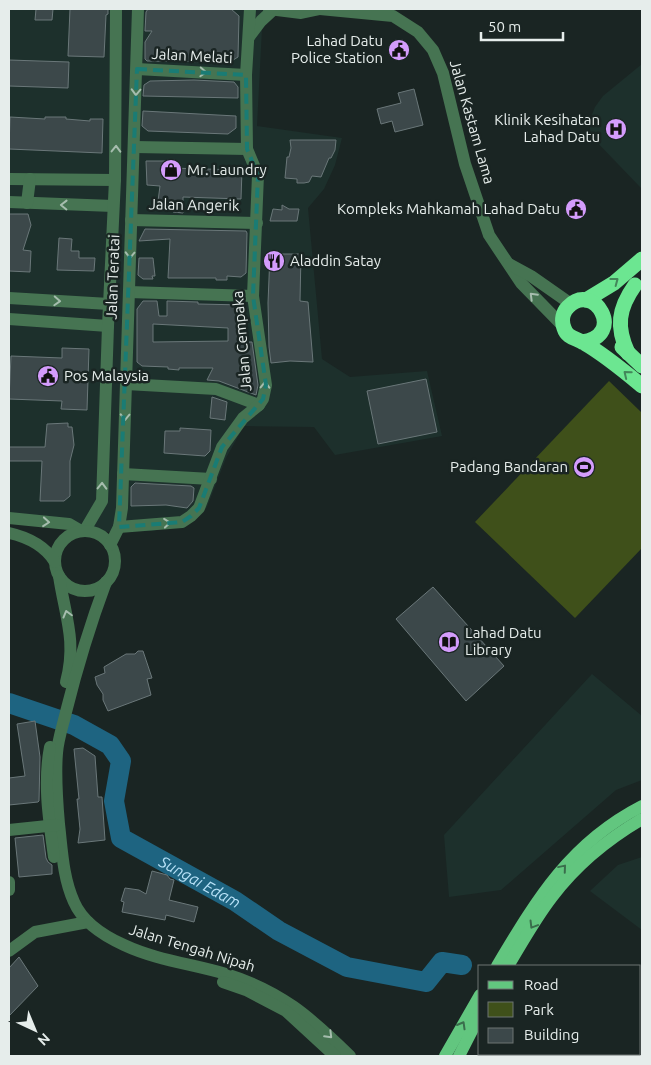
<svg xmlns="http://www.w3.org/2000/svg" width="651" height="1065" font-family="Ubuntu,sans-serif">
<style>
.built{fill:#1d302c}
.green{fill:#3f501a}
.lines{fill:none;stroke-linecap:round;stroke-linejoin:round}
.river{stroke:#1e6481;stroke-width:20}
.building{fill:#3c484a;stroke:#6a7779;fill-rule:evenodd}
.minor{stroke:#467452;stroke-width:12}
.major{stroke:#62c67f;stroke-width:12}
.highway{stroke:#6ce691;stroke-width:15}
.oneway{stroke:#a6bdae}
.oneway2{stroke:#43865a}
.oneway3{stroke:#3a6d4c}
.marked{fill:none;stroke:#1a7c74;stroke-width:4;stroke-dasharray:10 6;stroke-linejoin:round}
.labels{text-anchor:middle;stroke-width:5;stroke-linejoin:round;paint-order:stroke}
.poi-label{font-size:15px;fill:#e6edeb;stroke:#1a2523;text-anchor:end}
.street-label{font-size:15px;fill:#e6edeb;stroke:#1a2523}
.water-label{font-size:16px;font-style:italic;fill:#b8e2f8;stroke:#1a2523}
</style>
<rect width="100%" height="100%" fill="#1a2523"/>
<g class="built">
<path d="M9,9H263L257,126L342,138L335,165L324,189L308,208L322,359L350,377L427,371L442,436L335,455L314,427L244,426L226,458L207,507L192,522L152,531L105,532L9,518Z"/>
<path d="M642,64V189L591,136L589,122L595,107L603,96Z"/>
<path d="M592,674L642,716V780L616,790L501,890L449,897L444,835Z"/>
<path d="M642,857V930L590,891L618,865Z"/>
</g>
<path class="green" d="M609,381L642,413V548L575,618L475,522Z"/>
<g class="lines">
<g class="river">
<path id="s1" d="M9,703L74,725L110,745L121,761L114,801L121,838L235,901L279,931L347,967L426,982L442,962L462,965"/>
<path d="M520,1054L523,1056"/>
</g>
</g>
<g class="building">
<path d="M36,9H53L52,20H35Z"/>
<path d="M70,9H108V14L106,15L104,57L68,56Z"/>
<path d="M148,9H231L239,16L238,57L230,62L147,61L145,59V42L152,31H145L146,12Z"/>
<path d="M9,60L69,62L68,88L9,86Z"/>
<path d="M194,80L234,82L238,87V98L143,96L144,85L150,81Z"/>
<path d="M414,89L423,125L395,132L392,121L381,124L377,109L401,103L398,93Z"/>
<path d="M143,111L236,116V128L228,134L148,131L142,126Z"/>
<path d="M10,117L45,119V117H66V119L90,121V119H103L102,153L9,149Z"/>
<path d="M290,140H336L335,150L331,158H329L321,177L312,176L309,182L304,183H297V179L285,178L287,157H289L291,148Z"/>
<path d="M146,161H170L169,168L242,170L241,199L183,197V213L173,212V203L158,201L160,186L147,185Z"/>
<path d="M282,205L289,209H299L297,221H270L273,209L282,210Z"/>
<path d="M9,214H28L31,225L23,250L31,251L30,272L9,271Z"/>
<path d="M145,229L246,231L247,233L246,273L241,277L227,276V280H216V278H168L170,239L139,241Z"/>
<path d="M59,238L72,239L71,251H79V258H95L94,271L57,270Z"/>
<path d="M270,254H301L300,301L308,302L313,362L290,361L271,363L269,347L268,303Z"/>
<path d="M139,258H153L155,276H152L153,279H143L138,275Z"/>
<path d="M143,301H157L159,316H167V301L198,302V304L244,305V342H252L258,385L256,395L219,381L207,380L213,368H179V370L168,369V367L142,366L137,362V309ZM153,324L228,328V341L153,342Z"/>
<path d="M62,348L89,349L87,410L61,409L62,401L9,399L11,356L62,358Z"/>
<path d="M426,379L437,432L378,444L367,391Z"/>
<path d="M212,397L227,402L225,420L210,418Z"/>
<path d="M68,423V427H72L74,445L70,461V496L64,501H40L42,461H9V447H45L47,424Z"/>
<path d="M180,428L211,430L210,451L205,456L164,453L165,431H180Z"/>
<path d="M135,483L191,486L194,488L193,501L187,508L166,505L131,506V487Z"/>
<path d="M433,587L504,666L466,701L396,619Z"/>
<path d="M138,651H143L152,678L147,679L151,695L108,711L103,700V694L97,685L95,677L105,673L104,667L126,654H135Z"/>
<path d="M35,721L40,757L39,801L38,802L9,805V778L25,776L17,724Z"/>
<path d="M83,748L95,756L98,797H102L105,840L78,843L80,829L77,799H79L74,749Z"/>
<path d="M43,835L46,858L48,862L52,865V874L19,877L15,838Z"/>
<path d="M152,871L167,875L170,879L174,880L169,900L198,907L194,922L166,915L165,920L122,912L124,902L121,901L125,888L139,890L146,894Z"/>
<path d="M19,957L38,986L9,1016V968Z"/>
</g>
<g class="lines">
<g class="minor">
<path d="M269,9L301,13L320,9"/>
<path d="M320,9L393,16L418,32L433,50L443,73L465,164L489,235L521,283L563,326"/>
<path d="M249,37L261,21L274,9"/>
<path d="M137,69L246,75"/>
<path d="M135,147L247,149"/>
<path d="M9,179L115,180"/>
<path d="M9,202L113,206"/>
<path d="M27,203L30,179"/>
<path d="M131,220L257,223"/>
<path d="M509,264L531,276L571,304"/>
<path d="M129,292L253,296"/>
<path d="M9,298L109,304"/>
<path d="M9,319L108,326"/>
<path d="M126,384L216,389L259,405"/>
<path d="M123,474L211,479"/>
<path d="M9,518L69,524L81,531"/>
<path d="M119,527L182,522L191,516L199,508L222,447L243,418L259,405L263,399L266,385L253,296L258,175L247,149L246,75L250,9"/>
<path d="M85,530L102,501L108,326L115,180L116,9"/>
<circle cx="85" cy="561" r="30"/>
<path d="M9,533C27,537 45,546 55,562"/>
<path d="M110,545L119,527L122,508L138,9"/>
<path d="M59,576C65,616 77,641 66,682"/>
<path d="M106,582C90,625 77,668 66,712C63,725 58,739 57,753C55,777 57,801 59,824C62,850 63,878 74,902C83,923 104,936 124,945C156,960 192,964 226,974C281,991 310,1017 350,1056"/>
<path d="M50,747C43,784 49,820 54,857"/>
<path d="M9,830L57,825"/>
<path d="M9,882V890"/>
<path d="M9,951L35,932L88,922"/>
<path d="M223,982L246,990L286,1011L335,1056"/>
</g>
<g class="major">
<path d="M497,966C537,899 570,843 642,806"/>
<path d="M508,966C522,943 535,919 552,897C576,865 608,839 642,819"/>
<path d="M445,1056L480,995"/>
<path d="M459,1056L480,1015"/>
</g>
<g class="highway">
<path d="M586,300L614,283L642,259"/>
<path d="M582,342C627,336 594,280 568,307C563,312 561,320 564,328C567,338 576,338 584,343C605,355 624,371 642,386"/>
<path d="M622,347L642,366"/>
<path d="M628,353C616,327 618,309 635,285"/>
</g>
</g>
<defs><path id="oneway-chevron" d="M-2-3.5L2.5 0L-2 3.5" fill="none" stroke-width="1.6" stroke-linecap="round" stroke-linejoin="round" transform="scale(1.25)"/></defs>
<g class="oneway">
<use href="#oneway-chevron" transform="translate(203 72) rotate(3)"/>
<use href="#oneway-chevron" transform="translate(136 92) rotate(92)"/>
<use href="#oneway-chevron" transform="translate(116 149) rotate(-89)"/>
<use href="#oneway-chevron" transform="translate(64 205) rotate(-179)"/>
<use href="#oneway-chevron" transform="translate(130 255) rotate(92)"/>
<use href="#oneway-chevron" transform="translate(533 296) rotate(-135)"/>
<use href="#oneway-chevron" transform="translate(57 301) rotate(3)"/>
<use href="#oneway-chevron" transform="translate(265 385) rotate(-89)"/>
<use href="#oneway-chevron" transform="translate(125 417) rotate(92)"/>
<use href="#oneway-chevron" transform="translate(102 486) rotate(-89)"/>
<use href="#oneway-chevron" transform="translate(46 522) rotate(5)"/>
<use href="#oneway-chevron" transform="translate(167 523) rotate(-5)"/>
<use href="#oneway-chevron" transform="translate(67 614) rotate(-105)"/>
<use href="#oneway-chevron" transform="translate(329 1035) rotate(45)"/>
</g>
<g class="oneway2">
<use href="#oneway-chevron" transform="translate(615 281) rotate(-37)"/>
<use href="#oneway-chevron" transform="translate(627 374) rotate(-141)"/>
</g>
<g class="oneway3">
<use href="#oneway-chevron" transform="translate(563 868) rotate(-50)"/>
<use href="#oneway-chevron" transform="translate(533 925) rotate(121)"/>
<use href="#oneway-chevron" transform="translate(462 1025) rotate(-60)"/>
</g>
<path class="marked" d="M137,69L246,75L247,149L258,175L253,296L266,385L263,399L222,447L199,508L191,516L182,522L119,527Z"/>
<defs>
<g id="civic-disc" transform="scale(1.125)"><circle r="9.5" fill="#d49cfc" stroke="#1a2523"/><path d="M-.6-6.5H3V-4.5H.6V-3L4-1V1h2V6H-6V1h2V-1L-.6-3ZM-1.2 2.5V6h2.4V2.5Z" fill="#111"/></g>
<g id="hospital-disc" transform="scale(1.125)"><circle r="9.5" fill="#d49cfc" stroke="#1a2523"/><path d="M-5-5h3v3.5h4V-5h3V5h-3V1.5h-4V5h-3Z" fill="#111"/></g>
<g id="shop-disc" transform="scale(1.125)"><circle r="9.5" fill="#d49cfc" stroke="#1a2523"/><path d="M-5-2.5h2.3a2.7 3.5 0 0 1 5.4 0H5L5.5 6h-11ZM-1.5-2.5h3a1.5 2.3 0 0 0-3 0Z" fill="#111"/></g>
<g id="restaurant-disc" transform="scale(1.125)"><circle r="9.5" fill="#d49cfc" stroke="#1a2523"/><path d="M-5-6h1v4h1v-4h1v4h1v-4h1v5L-1.5 .5V6h-2V.5L-5-1ZM5-6V6H3V1.5H1.5Q1.5-4 5-6Z" fill="#111"/></g>
<g id="stadium-disc" transform="scale(1.125)"><circle r="9.5" fill="#d49cfc" stroke="#1a2523"/><path d="M0-5a6.5 5 0 1 0 0 10a6.5 5 0 1 0 0-10ZM-3.5-1.8h7v3.6h-7Z" fill="#111"/></g>
<g id="library-disc" transform="scale(1.125)"><circle r="9.5" fill="#d49cfc" stroke="#1a2523"/><path d="M-6-4Q-3-5.5-.7-3.5V5Q-3 3-6 4ZM6-4Q3-5.5 .7-3.5V5Q3 3 6 4Z" fill="#111"/></g>
</defs>
<g fill-rule="evenodd">
<use href="#civic-disc" x="399" y="50"/>
<use href="#hospital-disc" x="616" y="129"/>
<use href="#shop-disc" x="171" y="170"/>
<use href="#civic-disc" x="576" y="209"/>
<use href="#restaurant-disc" x="274" y="261"/>
<use href="#civic-disc" x="48" y="376"/>
<use href="#stadium-disc" x="584" y="467"/>
<use href="#library-disc" x="449" y="642"/>
</g>
<g class="labels">
<g class="poi-label">
<text x="383" y="46">Lahad Datu<tspan x="383" dy="17">Police Station</tspan></text>
<text x="600" y="125">Klinik Kesihatan<tspan x="600" dy="17">Lahad Datu</tspan></text>
<text x="187" y="175" text-anchor="start">Mr. Laundry</text>
<text x="560" y="214">Kompleks Mahkamah Lahad Datu</text>
<text x="290" y="266" text-anchor="start">Aladdin Satay</text>
<text x="64" y="381" text-anchor="start">Pos Malaysia</text>
<text x="568" y="472">Padang Bandaran</text>
<text x="465" y="638" text-anchor="start">Lahad Datu<tspan x="465" dy="17">Library</tspan></text>
</g>
<g class="street-label">
<text transform="translate(192 56) rotate(3)" y="5">Jalan Melati</text>
<text transform="translate(472 122) rotate(74)" y="5">Jalan Kastam Lama</text>
<text transform="translate(194 205) rotate(1)" y="5">Jalan Angerik</text>
<text transform="translate(113 277) rotate(-88)" y="5">Jalan Teratai</text>
<text transform="translate(242 341) rotate(-95)" y="5">Jalan Cempaka</text>
<text transform="translate(192 948) rotate(17)" y="5">Jalan Tengah Nipah</text>
</g>
<g class="water-label">
<text dy="6" stroke="none"><textPath href="#s1" startOffset="298">Sungai Edam</textPath></text>
</g>
</g>
<rect width="651" height="1065" fill="none" stroke="#e6edeb" stroke-width="20"/>
<rect x="478" y="965" width="162" height="90" fill="#1a2523" stroke="#6c7573"/>
<rect x="488" y="981" width="25" height="8" fill="#62c67f" stroke="#6c7573"/>
<text x="524" y="990" font-size="15" fill="#e6edeb">Road</text>
<rect x="488" y="1002" width="25" height="15" fill="#3f501a" stroke="#6c7573"/>
<text x="524" y="1015" font-size="15" fill="#e6edeb">Park</text>
<rect x="488" y="1028" width="25" height="15" fill="#3c484a" stroke="#6c7573"/>
<text x="524" y="1040" font-size="15" fill="#e6edeb">Building</text>
<g transform="translate(35 1030) rotate(136)" stroke="#1a2523" stroke-width="4" paint-order="stroke">
<path d="M0-4L9 19L0 12L-9 19Z" fill="#e6edeb"/>
<text y="-8" font-size="14" font-weight="bold" text-anchor="middle" fill="#e6edeb">N</text>
</g>
<path d="M481 32v8h82v-8" fill="none" stroke="#e6edeb" stroke-width="2.5"/>
<text x="488" y="32" font-size="15" fill="#e6edeb" stroke="#1a2523" stroke-width="4" paint-order="stroke">50 m</text>
</svg>
